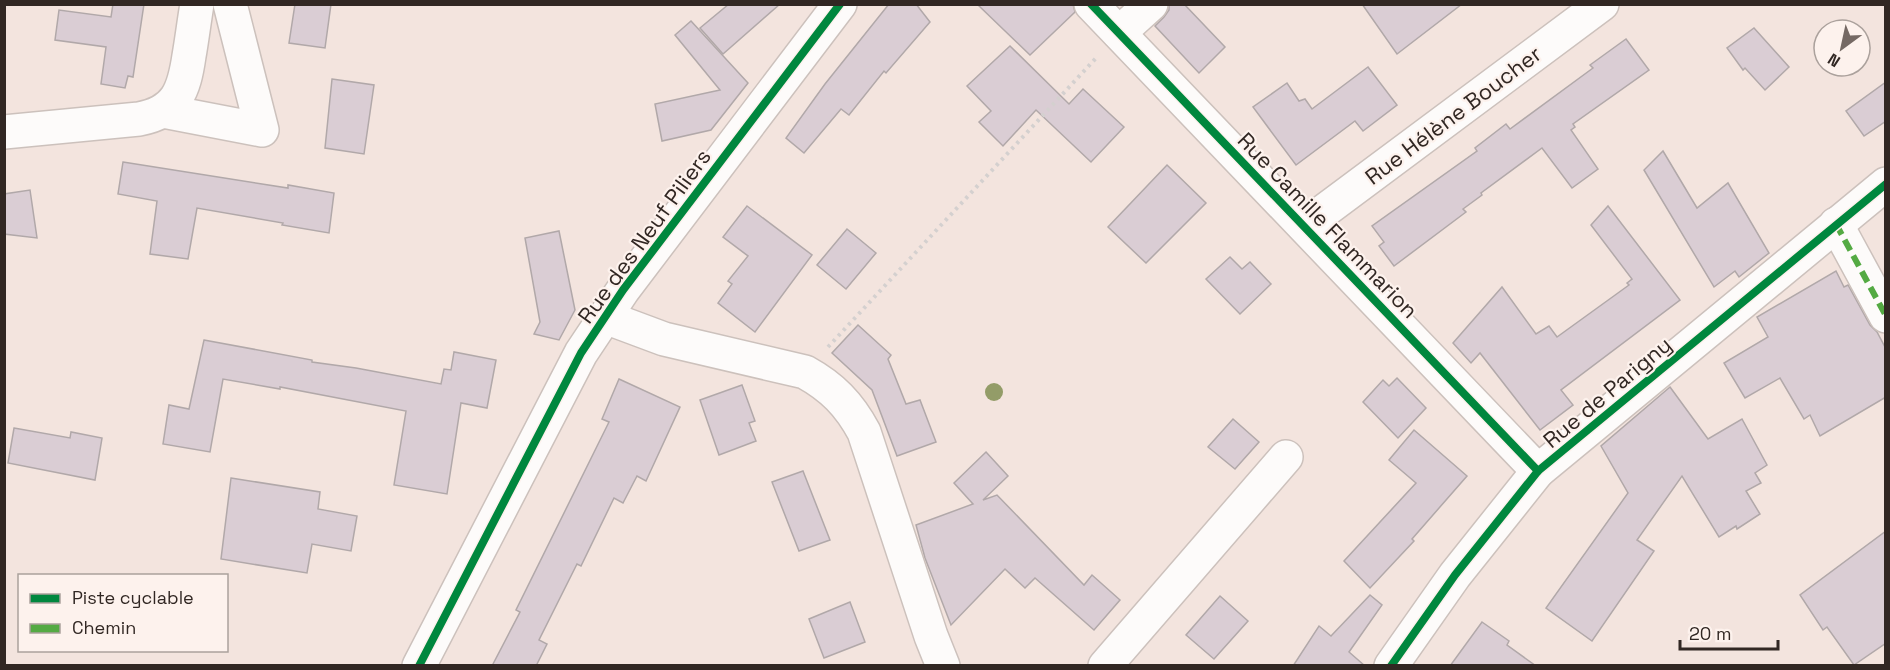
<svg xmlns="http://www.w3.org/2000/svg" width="1890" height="670" font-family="'Space Grotesk',sans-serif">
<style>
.building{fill:#dacdd4;stroke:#b1a8a9;stroke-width:1.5}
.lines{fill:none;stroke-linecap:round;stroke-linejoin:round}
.minor-casing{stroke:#ccc1bc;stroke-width:36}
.path{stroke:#d4d0cf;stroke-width:4;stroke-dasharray:3 4.5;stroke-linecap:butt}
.minor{stroke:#fdfbfa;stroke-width:33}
.quiet{stroke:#54aa43;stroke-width:6;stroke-dasharray:12 6;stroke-linecap:butt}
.cycleway-casing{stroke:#fdf2ed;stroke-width:11}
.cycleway{stroke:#00873e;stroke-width:8}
.tree{fill:#939c68}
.labels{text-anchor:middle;stroke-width:4.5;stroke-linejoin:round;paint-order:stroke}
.street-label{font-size:22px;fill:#312723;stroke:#fdf2ed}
</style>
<rect width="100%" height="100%" fill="#f3e4de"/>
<g class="building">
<path d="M113,4H144L133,77L128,76L125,88L101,84L106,47L55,40L59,10L111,17Z"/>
<path d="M295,4H331L325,48L289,43Z"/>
<path d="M729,4H780L723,54L700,28Z"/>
<path d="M889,4H916L930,22L886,73L884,71L849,115L841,109L804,153L786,138L825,84Z"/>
<path d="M977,4H1073L1075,12L1030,55Z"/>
<path d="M1169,4H1184L1225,47L1199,73L1155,26L1164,17L1169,10Z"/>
<path d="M1362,4H1462L1397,54Z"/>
<path d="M691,21L748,83L711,130L662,141L655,104L720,90L675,35Z"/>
<path d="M1754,28L1789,67L1765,90L1745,68L1743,70L1727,48Z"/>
<path d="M1626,39L1649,70L1573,124L1575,127L1571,130L1598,169L1572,188L1542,148L1481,193L1482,195L1463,209L1466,212L1394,266L1379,246L1384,242L1372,226L1477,151L1475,148L1506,124L1510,129L1593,68L1590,65Z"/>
<path d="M1010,46L1069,104L1083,89L1124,127L1091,162L1036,110L1003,146L979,122L991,111L967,86Z"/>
<path d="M1368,67L1397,105L1363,131L1355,121L1296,165L1253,107L1287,83L1299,101L1305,99L1312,109Z"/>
<path d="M332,79L374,85L364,154L325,148Z"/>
<path d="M1886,82V121L1864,136L1846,111Z"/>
<path d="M1663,151L1697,208L1728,183L1769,253L1739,277L1735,271L1714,287L1644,170Z"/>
<path d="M123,162L288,188V185L334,193L329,233L282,225L283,223L197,208L188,259L150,254L157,201L118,194Z"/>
<path d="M1167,165L1206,203L1146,263L1108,227Z"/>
<path d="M30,190L37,238L4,234V194Z"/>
<path d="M747,206L812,255L755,332L718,303L732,284L728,281L748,256L723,237Z"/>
<path d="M1608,206L1680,300L1561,390L1573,405L1540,430L1480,353L1471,363L1453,343L1502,287L1536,334L1549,326L1557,337L1629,285L1627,283L1632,279L1591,225Z"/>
<path d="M847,229L876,253L846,289L817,265Z"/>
<path d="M559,231L575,310L559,340L534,334L540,322L525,238Z"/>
<path d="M1230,257L1242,269L1250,262L1271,284L1240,314L1206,279Z"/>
<path d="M1836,271L1844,287L1848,285L1870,325L1877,332L1886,349V397L1820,436L1810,415L1804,419L1780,378L1745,398L1724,363L1768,337L1757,317Z"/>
<path d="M858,325L891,355L888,359L906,404L920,400L936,442L897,456L872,390L832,353Z"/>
<path d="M204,340L312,360V362L356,368L441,384L444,369L451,370L454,352L496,360L487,408L461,403L447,494L394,485L406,411L280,387V389L223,379L210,452L163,444L169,405L189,409Z"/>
<path d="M1397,378L1426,408L1398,438L1363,402L1383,380L1389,386Z"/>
<path d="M619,379L680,407L646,481L637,476L623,503L614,498L581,566L577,564L539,640L547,644L536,666H492L520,612L516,610L609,422L602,419Z"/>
<path d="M742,385L755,421L749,423L756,441L719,455L700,400Z"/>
<path d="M1670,387L1708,439L1742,419L1767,465L1755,473L1761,483L1746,491L1760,514L1737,529L1736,526L1719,537L1682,476L1637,540L1654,551L1592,641L1546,608L1628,493L1601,446Z"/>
<path d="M1233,419L1259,442L1235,469L1208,447Z"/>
<path d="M14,428L70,438L71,432L102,438L95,480L8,463Z"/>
<path d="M1414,430L1467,476L1412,539L1414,541L1370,588L1344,561L1416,483L1389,460Z"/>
<path d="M986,452L1008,476L983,500L997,495L1084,585L1092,575L1120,600L1094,630L1035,578L1025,588L1005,569L951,625L925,558L916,525L973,504L954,483Z"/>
<path d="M803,471L830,540L799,551L772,482Z"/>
<path d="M231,478L320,492L318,509L357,516L351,551L312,544L307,573L221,559Z"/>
<path d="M1886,531V643L1854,665L1827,627L1823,630L1800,595Z"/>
<path d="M1370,595L1382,605L1349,652L1365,666H1293L1319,626L1331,636Z"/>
<path d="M1220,596L1248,621L1214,659L1186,635Z"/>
<path d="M850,602L865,642L824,658L809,619Z"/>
<path d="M1482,622L1509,641L1507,645L1536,666H1450Z"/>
</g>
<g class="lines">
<g class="minor-casing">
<g id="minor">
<path d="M1091,4L1538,471"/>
<path d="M1119,33L1151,4"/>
<path d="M163,111L262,130L230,4"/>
<path d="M4,132L139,119C177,112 184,90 189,56C192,39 194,22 197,4"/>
<path d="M1836,224L1886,316"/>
<path d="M1304,226L1602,4"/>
<path d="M605,317L664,339L805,372C832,387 849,404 864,432L931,636L943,666"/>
<path d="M419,666L581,353L623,290L840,4"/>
<path d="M1105,666L1286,457"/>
<path d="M1391,666L1455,575L1538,471L1886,184"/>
</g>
</g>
<path class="path" d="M828,347L1096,58"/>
<use href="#minor" class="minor"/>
<path class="quiet" d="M1836,224L1886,316"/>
<g class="cycleway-casing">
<g id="cycleway">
<path d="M1091,4L1538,471"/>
<path d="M419,666L581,353L623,290L840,4"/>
<path d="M1391,666L1455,575L1538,471L1886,184"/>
</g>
</g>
<use href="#cycleway" class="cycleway"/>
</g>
<circle class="tree" cx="994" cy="392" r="9"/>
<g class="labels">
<g class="street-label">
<text transform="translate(1453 115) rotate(-37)" y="8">Rue Hélène Boucher</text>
<text transform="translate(1328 225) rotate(46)" y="8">Rue Camille Flammarion</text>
<text transform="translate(644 236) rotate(-54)" y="8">Rue des Neuf Piliers</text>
<text transform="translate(1607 392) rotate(-40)" y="8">Rue de Parigny</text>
</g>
</g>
<rect width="1890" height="670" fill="none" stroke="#312723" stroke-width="12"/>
<rect x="18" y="574" width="210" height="78" fill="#fdf2ed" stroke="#aba19c" stroke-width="1.5"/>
<rect x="30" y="594" width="30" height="9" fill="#00873e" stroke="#aba19c" stroke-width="1.5"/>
<text x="72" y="604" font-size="18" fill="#312723">Piste cyclable</text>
<rect x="30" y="624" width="30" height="9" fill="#54aa43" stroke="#aba19c" stroke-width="1.5"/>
<text x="72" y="634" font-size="18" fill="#312723">Chemin</text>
<g transform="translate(1842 48) rotate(213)"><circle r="28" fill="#fdf2ed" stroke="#aba19c" stroke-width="1.5"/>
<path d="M0-4.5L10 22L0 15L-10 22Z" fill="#756964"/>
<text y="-9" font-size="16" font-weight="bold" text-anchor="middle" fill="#312723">N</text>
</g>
<path d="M1680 640v9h98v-9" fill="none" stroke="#312723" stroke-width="3"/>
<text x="1689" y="640" font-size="18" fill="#312723" stroke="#fdf2ed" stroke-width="4.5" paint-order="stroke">20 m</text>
</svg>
